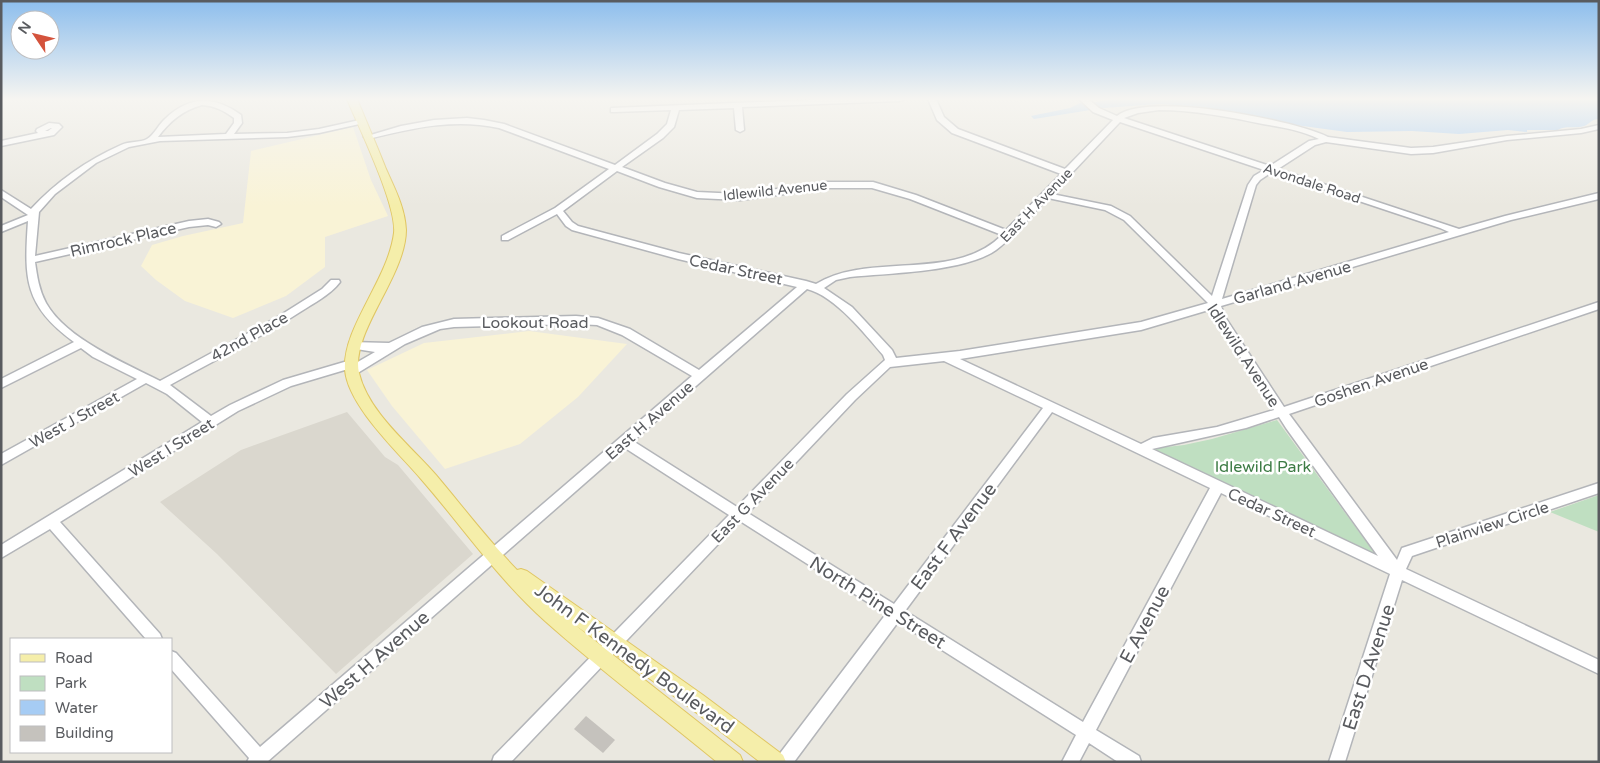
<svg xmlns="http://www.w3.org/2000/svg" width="1600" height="763" font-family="'Varela Round',sans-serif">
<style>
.commercial{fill:#f9f3d6}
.education{fill:#dad7ce}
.green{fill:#bfdfc1}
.water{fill:#a6ccf4}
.building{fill:#c5c2bd}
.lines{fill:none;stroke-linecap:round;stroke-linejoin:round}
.minor-casing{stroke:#b3b5b9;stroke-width:3}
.major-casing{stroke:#e0c663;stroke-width:2}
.minor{fill:#fff;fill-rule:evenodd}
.major{fill:#f5eeaa;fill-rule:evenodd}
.labels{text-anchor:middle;stroke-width:5;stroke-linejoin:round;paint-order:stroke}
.far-street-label{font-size:14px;fill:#595b5f;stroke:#fff}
.street-label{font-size:16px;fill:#595b5f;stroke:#fff}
.park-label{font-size:16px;fill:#3c7b44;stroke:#fff}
.near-street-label{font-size:19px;fill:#595b5f;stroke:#fff}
</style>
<rect width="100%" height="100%" fill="#eae8e0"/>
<g class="commercial">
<path d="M353,127L371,180L388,216L325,237V267L286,296L233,318L185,301L156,280L141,266L152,245L183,236L243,223L251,151Z"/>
<path d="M529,331L627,344L578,397L520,444L445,469L392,406L367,370L424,343Z"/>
</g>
<path class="education" d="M347,412L385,457L398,465L473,554L336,674L217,554L160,502L241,450Z"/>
<g class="green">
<path d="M1277,420L1376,555L1377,558L1140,450L1184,445L1212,439Z"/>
<path d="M1599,495V532L1550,512Z"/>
</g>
<path class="water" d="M1111,99H1599V119C1591,119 1590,124 1584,126C1575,129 1565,125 1558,130H1527V132L1508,130L1459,134L1412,131L1347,132L1288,124L1203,107L1160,104L1103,108L1034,119L1031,116L1070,108L1082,102H1097Z"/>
<path class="building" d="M586,716L615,740L603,753L574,729Z"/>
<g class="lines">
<g class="minor-casing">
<g id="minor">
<path d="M834,99H904L900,101L742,107L744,130L740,132L736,130L734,108L679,110L674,127L663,138L622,167L665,183L697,192L740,194L828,182H873L916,195L1006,230L1061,174L952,133L937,120L928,99H936L944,117L958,129L1065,169L1113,120L1093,112L1079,99H1088L1099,108L1117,116C1148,91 1293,120 1328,137L1411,148L1433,147L1507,136L1581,129L1599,125V129L1581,133L1507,140L1433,153L1411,154L1326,142L1315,145L1278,169L1459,229L1505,216L1599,193V199L1511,220L1221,306L1225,317L1284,407L1599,302V309L1289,414L1397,560L1402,548L1599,483V493L1412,556L1406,569L1599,660V674L1402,580L1345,762H1329L1390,574L1221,493L1096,730L1139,756L1141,762H1118L1089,743L1079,762H1062L1076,735L898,622L794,762H776L778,756L886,614L740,521L511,762H492L494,756L729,515L625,448L267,762H247L249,758L171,669V651L176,653L260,747L692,376L622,335L597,325L576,324L454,327L440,329L405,344L356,374H348V369L291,386L238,411L60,522L160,634L162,639H146L50,529L1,558V545L202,422L167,394L146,383L1,465V454L137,379L93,357L81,348L1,388V379L74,342C24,305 24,279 28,221L1,232V226L28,215L1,197V190L31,209C57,181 87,160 121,145C129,141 140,143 147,139C154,135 159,124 165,119C190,95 215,96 241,115L242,123L234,134L287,133L319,129L364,119V123L319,133L287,137L160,141L129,147L96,163L55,194L39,212L35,256L189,221L208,219L219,222L221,224L216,227L208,225L189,227L35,262C37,276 39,290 46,303C66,339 125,363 160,381L276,318L322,289L331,280H339L340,282C330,295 314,303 300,312C258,339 213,361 170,385L211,416L230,405L283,380L351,360L356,363L375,352L350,348L349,345L350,342L389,343L422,327L454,319L576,316L598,318L630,329L699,370L797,287L678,259L572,230L566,226L557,214L508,240H502V236L555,208L609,169L499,128C454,118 412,128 368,139L364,137L401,126L434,120L467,118L484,120L504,124L615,165L657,134L667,124L671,110L614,112H611V108ZM202,105C215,106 223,110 234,118V123L226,134L158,137C169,122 183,110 202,105ZM1159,110C1193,110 1229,117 1263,124C1281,127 1301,130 1319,139L1309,141L1270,166L1124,118L1138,113ZM1120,122L1264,170L1254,176L1248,185L1212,296L1130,216L1111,206L1052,194ZM617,171L659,187L697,198L740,200L828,188H872L910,199L1002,235C954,283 870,251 816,284L806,281L679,253L578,226L572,222L563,211ZM1272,172L1440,228L1449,232L1222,299L1256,185L1260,180ZM1048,198L1105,210L1124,220L1208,303L1141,322L960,351L896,358L892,350L852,307L824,288L836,280L850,277C889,273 965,272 996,250C1015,236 1031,215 1048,198ZM807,289C835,296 864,333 883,355L885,360L847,394L737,507L633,441ZM1212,309L1215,317L1274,410L1217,427L1153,438L1141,444L960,359L1141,330ZM944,361L1043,408L894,604L748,513L855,400L890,367ZM1052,412L1210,488L1083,722L905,611ZM1279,417L1286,428L1378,556L1152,449L1246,428Z"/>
<path d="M49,123L59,124L62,127L54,135L1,146V141L38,133L36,131L37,129ZM51,128H52L48,131H45Z"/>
</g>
</g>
<g class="major-casing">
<path id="major" d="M347,99H357C367,123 377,146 386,169C395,189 405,208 406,230C406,276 350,333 359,373C368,412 410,445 436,475C463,507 488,540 517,570L521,569L527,571L703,695L783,755L786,762H760L689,707L575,625L740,755L743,762H717C660,715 600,670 545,621C498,579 462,526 421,479C398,452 348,406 345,370C342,328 388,280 394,233C397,205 359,128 347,99Z"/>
</g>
<use href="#minor" class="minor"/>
<use href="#major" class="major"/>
</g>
<linearGradient id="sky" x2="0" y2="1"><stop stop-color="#8dbeed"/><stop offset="0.48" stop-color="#f6f5f1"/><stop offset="1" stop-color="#f6f5f1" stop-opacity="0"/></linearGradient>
<rect width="1600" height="206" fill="url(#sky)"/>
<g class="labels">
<g class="far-street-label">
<text transform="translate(1312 183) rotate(18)" y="5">Avondale Road</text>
<text transform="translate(775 190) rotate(-6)" y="5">Idlewild Avenue</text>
<text transform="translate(1036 205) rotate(-46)" y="5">East H Avenue</text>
</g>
<g class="street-label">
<text transform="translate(123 239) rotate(-13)" y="6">Rimrock Place</text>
<text transform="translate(736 269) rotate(12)" y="6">Cedar Street</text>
<text transform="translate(1292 282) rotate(-16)" y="6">Garland Avenue</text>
<text x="535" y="328">Lookout Road</text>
<text transform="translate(249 336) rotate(-29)" y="6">42nd Place</text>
<text transform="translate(1244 355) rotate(57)" y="6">Idlewild Avenue</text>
<text transform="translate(1371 382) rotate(-19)" y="6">Goshen Avenue</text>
<text transform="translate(74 419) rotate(-29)" y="6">West J Street</text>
<text transform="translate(649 420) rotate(-41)" y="6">East H Avenue</text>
<text transform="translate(171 447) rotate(-32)" y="6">West I Street</text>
<text transform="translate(752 500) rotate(-46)" y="6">East G Avenue</text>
<text transform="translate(1272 512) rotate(25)" y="6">Cedar Street</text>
<text transform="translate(1492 524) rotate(-18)" y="6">Plainview Circle</text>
</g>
<g class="park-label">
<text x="1263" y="472">Idlewild Park</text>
</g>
<g class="near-street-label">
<text transform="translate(953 536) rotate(-53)" y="7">East F Avenue</text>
<text transform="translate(878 602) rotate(32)" y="7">North Pine Street</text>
<text transform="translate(1144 624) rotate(-62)" y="7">E Avenue</text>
<text transform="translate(635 658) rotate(36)" y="7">John F Kennedy Boulevard</text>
<text transform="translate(374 659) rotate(-41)" y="7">West H Avenue</text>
<text transform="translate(1368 667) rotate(-72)" y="7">East D Avenue</text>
</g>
</g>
<rect width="1600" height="763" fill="none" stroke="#595b5f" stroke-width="5"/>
<rect x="10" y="638" width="162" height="115" fill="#ffffff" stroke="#bdbdbf"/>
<rect x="20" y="654" width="25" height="8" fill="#f5eeaa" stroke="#bdbdbf"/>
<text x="55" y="663" font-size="15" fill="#595b5f">Road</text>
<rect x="20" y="676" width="25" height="15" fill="#bfdfc1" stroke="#bdbdbf"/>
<text x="55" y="688" font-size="15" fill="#595b5f">Park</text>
<rect x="20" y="700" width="25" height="15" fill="#a6ccf4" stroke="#bdbdbf"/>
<text x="55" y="713" font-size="15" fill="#595b5f">Water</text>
<rect x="20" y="726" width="25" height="15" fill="#c5c2bd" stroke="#bdbdbf"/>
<text x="55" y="738" font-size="15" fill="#595b5f">Building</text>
<g transform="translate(35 35) rotate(305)"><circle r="24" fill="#ffffff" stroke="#bdbdbf"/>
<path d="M0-4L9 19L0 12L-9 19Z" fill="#d4533c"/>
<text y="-8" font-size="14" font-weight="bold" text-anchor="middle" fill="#595b5f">N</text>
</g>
</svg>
